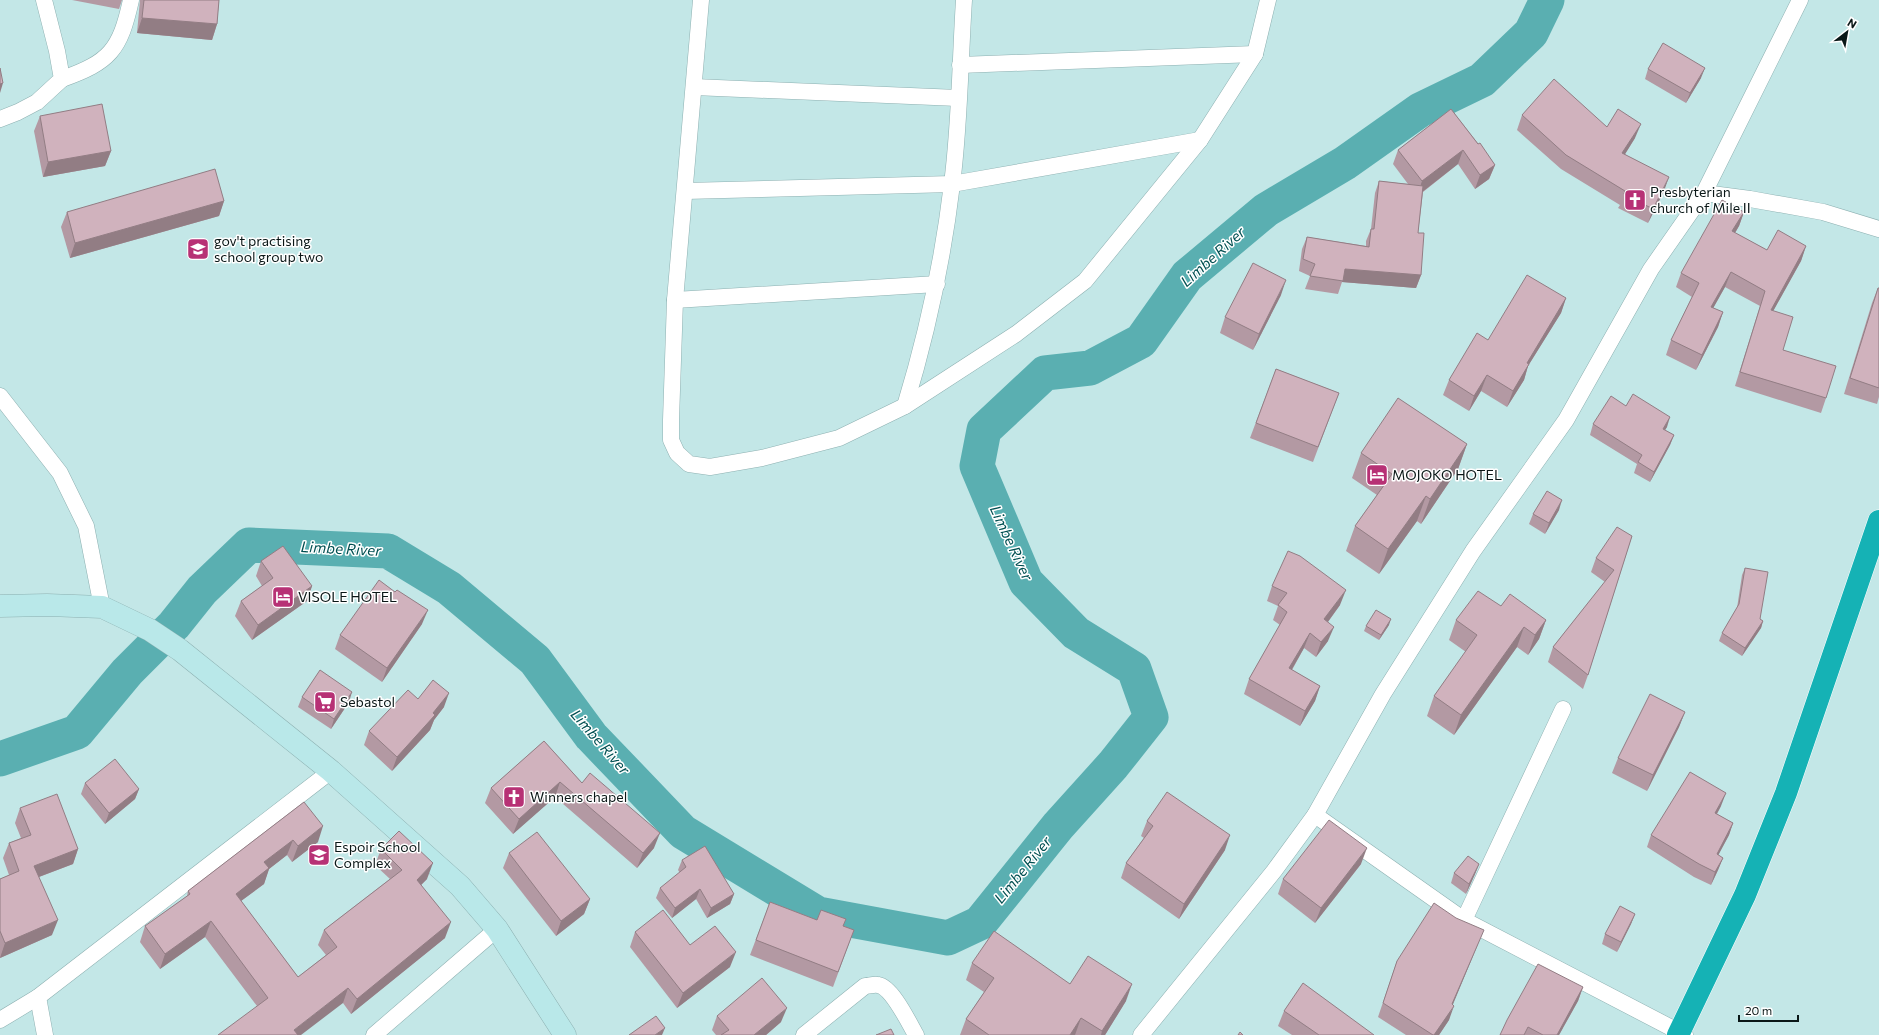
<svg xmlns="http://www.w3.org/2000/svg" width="1879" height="1035" font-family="Commissioner,sans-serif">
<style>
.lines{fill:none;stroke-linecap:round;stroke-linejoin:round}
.river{stroke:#5aafb1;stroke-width:35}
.street-casing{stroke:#8db0b1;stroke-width:17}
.secondary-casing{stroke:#8db0b1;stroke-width:23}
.highway-casing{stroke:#fff;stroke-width:23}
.street{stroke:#fff;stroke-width:16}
.secondary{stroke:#b9e8e9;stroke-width:22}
.highway{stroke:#15b2b5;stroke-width:22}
.wall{fill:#b399a3}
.shaded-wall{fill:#927d84}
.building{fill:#d0b2bd;stroke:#927d84}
.labels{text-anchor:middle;stroke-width:3;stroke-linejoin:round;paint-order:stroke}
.poi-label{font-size:14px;fill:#0a1717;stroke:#fff;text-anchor:start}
.water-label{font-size:15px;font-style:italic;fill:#004f51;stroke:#fff}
</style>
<rect width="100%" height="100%" fill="#c3e7e7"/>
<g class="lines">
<path class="river" d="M0,759L77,732L127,672L174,625L202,590L249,545L388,551L449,588L535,660L591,736L683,832L818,914L948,938L980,923L1058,826L1113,765L1151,717L1134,669L1076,633L1026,582L977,466L984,430L1045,373L1090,368L1141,341L1187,276L1266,210L1345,163L1420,110L1482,80L1531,33L1547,0"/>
<g class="street-casing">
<g id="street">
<path d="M701,0L675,300L671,420V440L677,453L689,464L710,467L762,458L839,438L905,406L1016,334L1085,281L1200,140L1255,54L1268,0"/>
<path d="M960,65L1255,54"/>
<path d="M62,79C110,62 120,50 131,0"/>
<path d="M694,87L958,98"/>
<path d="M0,119L18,112L37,102L62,79L57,51L44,0"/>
<path d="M685,191L952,184L1200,140"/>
<path d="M1704,193L1800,0"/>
<path d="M675,300L937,284"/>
<path d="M0,396L60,473L86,526L102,607"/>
<path d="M905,406C927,334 943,259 952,184C960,123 960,61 964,0"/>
<path d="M1315,815L1464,920L1685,1035"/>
<path d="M1464,920L1563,709"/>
<path d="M38,997L45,1035"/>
<path d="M0,1020L38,997L331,771"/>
<path d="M374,1035L497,929"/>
<path d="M804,1035L865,986C869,986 874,984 878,985C892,987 909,1023 916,1035"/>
<path d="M1141,1035L1274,871L1315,815L1383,694L1473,551L1566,420L1651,269L1704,193L1750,199L1823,212L1879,229"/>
</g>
</g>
<g class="secondary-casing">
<path id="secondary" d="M0,606L47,605L102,607L150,630L180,650L331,771L460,886L497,929L565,1035"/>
</g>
<g class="highway-casing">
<path id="highway" d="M1678,1035L1745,895L1786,793L1879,521"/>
</g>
<use href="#street" class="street"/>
<use href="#secondary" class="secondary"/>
<use href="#highway" class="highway"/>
</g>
<g class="wall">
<path d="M72,0H122L119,9Z"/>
<path d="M140,0H219L217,24L212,40L137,33Z"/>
<path d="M1648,69L1701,78L1686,103L1645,79Z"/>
<path d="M1451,109L1495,165L1489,179L1475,189L1458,164L1423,192L1418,233L1421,275L1416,288L1342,282L1338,294L1305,289L1310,276L1299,271L1302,249L1307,237L1366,246V241L1371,229L1375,193L1379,181L1408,184L1393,164L1398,150Z"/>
<path d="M1522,115L1607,127L1635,138L1625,154L1664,191L1648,223L1618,208L1620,205L1561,169L1517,130Z"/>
<path d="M40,116L111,151L105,166L43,177L34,131Z"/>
<path d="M224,201L219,216L70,258L61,227L67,212Z"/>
<path d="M1744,212L1739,226L1735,233L1767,250L1806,246L1801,261L1773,311L1783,350L1826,398L1821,413L1735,386L1760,306L1725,287L1713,308L1723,312L1718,327L1696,370L1666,355L1671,340L1692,297L1676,287L1681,273Z"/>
<path d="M1878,288H1879V397L1877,404L1844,394L1872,303Z"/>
<path d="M1281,295L1253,350L1220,333L1225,317Z"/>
<path d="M1566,298L1561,313L1528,366L1524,380L1507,407L1481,391L1469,411L1443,395L1449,380L1488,340Z"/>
<path d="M1276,369L1339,393L1313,462L1250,438Z"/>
<path d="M1626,406L1667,427L1665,430L1674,435L1670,445L1650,482L1634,473L1637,464L1590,435L1593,424Z"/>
<path d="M1467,444L1458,469L1421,524L1417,521L1379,574L1346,551L1355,526L1377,495L1352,478L1361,453Z"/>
<path d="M1559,510L1545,534L1529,524L1533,514Z"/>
<path d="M1632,536L1588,675L1583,689L1548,662L1553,647L1605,582L1591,572L1596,558Z"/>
<path d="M261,561L312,586L307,601L252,640L235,616L241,601L262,586L256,576Z"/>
<path d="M1745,568L1760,619L1763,621L1761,628L1742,656L1719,641L1722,633L1737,608L1742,575Z"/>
<path d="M1272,586L1340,605L1328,622V641L1316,657L1304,648L1292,670L1320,686L1315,701L1300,726L1244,694L1249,679L1280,625L1273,620L1278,606L1267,601Z"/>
<path d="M1501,606L1546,620L1539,639L1528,655L1517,647L1454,735L1427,716L1434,696L1466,652L1449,640L1456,620Z"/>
<path d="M422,624L382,682L335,649L340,635Z"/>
<path d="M1389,625L1379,640L1364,631L1366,626Z"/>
<path d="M302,697L349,702L331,729L298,707Z"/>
<path d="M418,699L444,707L434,720L430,730L392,771L364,745L369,731Z"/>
<path d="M1685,712L1679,727L1647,791L1612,773L1618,758Z"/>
<path d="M544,741L582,783L654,848L637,868L555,797L513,834L485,803L491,788Z"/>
<path d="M85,783L139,789L135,799L105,824L81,794Z"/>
<path d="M304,802L318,842L292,862L287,855L269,869L264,884L241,901L298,977L326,955L318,945L324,930L390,879L375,865L381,849L427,879L421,885L445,938L351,1014L343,1003L257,1006L205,937L160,969L140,942L145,926L187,896L188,891Z"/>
<path d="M1721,806L1717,814L1733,823L1729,835L1718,855L1723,858L1718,870L1711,885L1694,877L1647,847L1651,835Z"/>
<path d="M20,808L78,849L73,864L39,877L52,935L0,958V879L9,875L3,858L9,843L21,838L15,823Z"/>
<path d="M1147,821L1225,850L1179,919L1121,878L1126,863L1144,838L1141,836Z"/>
<path d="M509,853L590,899L584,914L556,936L503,868Z"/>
<path d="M682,860L734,894L730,904L707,918L696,899L672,918L656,898L660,888L680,873L678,870Z"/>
<path d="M1361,864L1315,923L1278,894L1283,879Z"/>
<path d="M1479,864L1475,874L1466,894L1451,883L1454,873Z"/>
<path d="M770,902L817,920L844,926L854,930L833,987L750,955Z"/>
<path d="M1635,914L1631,924L1617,952L1602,944L1605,934Z"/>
<path d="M635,932L690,945L730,967L677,1008L630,947Z"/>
<path d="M1478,944L1452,1005L1449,1020L1439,1035H1406L1378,1017L1397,961Z"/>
<path d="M972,963L1070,984L1126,1001L1105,1035H960L966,1019L984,992L966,980Z"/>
<path d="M1583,987L1578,1001L1559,1035H1500Z"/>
<path d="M1284,1011L1374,1035H1292L1278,1026Z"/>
<path d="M717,1016L781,1022L766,1035H716L712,1030Z"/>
</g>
<g class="shaded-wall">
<path d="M142,18L217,24L212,40L137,33Z"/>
<path d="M1705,68L1701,78L1686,103L1690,93Z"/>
<path d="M3,83L0,93V84Z"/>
<path d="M1641,124L1635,138L1617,167L1622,153Z"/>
<path d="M1463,150L1458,164L1417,196L1422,181Z"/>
<path d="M111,151L105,166L43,177L48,162Z"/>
<path d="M1495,165L1489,179L1475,189L1480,175Z"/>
<path d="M1669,177L1664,191L1648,223L1653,209Z"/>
<path d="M224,201L219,216L70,258L75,243Z"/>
<path d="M1744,212L1739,226L1727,246L1732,231Z"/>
<path d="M1806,246L1801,261L1766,324L1771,310Z"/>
<path d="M1345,269L1421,275L1416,288L1342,282Z"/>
<path d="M1731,272L1725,287L1706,321L1711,307Z"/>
<path d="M1286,280L1281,295L1253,350L1259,334Z"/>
<path d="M1566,298L1561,313L1528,366L1524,380L1507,407L1513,391L1527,363Z"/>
<path d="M1723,312L1718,327L1696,370L1702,355Z"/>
<path d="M1487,375L1481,391L1469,411L1474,396Z"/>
<path d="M1670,417L1667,427L1659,439L1663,429Z"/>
<path d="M1674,435L1670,445L1650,482L1654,472Z"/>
<path d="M1467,444L1458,469L1421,524L1430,499Z"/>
<path d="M1426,496L1417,521L1379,574L1388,549Z"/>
<path d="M1562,500L1559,510L1545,534L1549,523Z"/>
<path d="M312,586L307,601L252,640L258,625Z"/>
<path d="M1346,590L1340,605L1319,634L1324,619Z"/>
<path d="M428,610L422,624L382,682L387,668Z"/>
<path d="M1391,619L1389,625L1379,640L1381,635Z"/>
<path d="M1546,620L1539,639L1528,655L1535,635Z"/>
<path d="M1763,621L1761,628L1742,656L1745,648Z"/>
<path d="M1334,627L1328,641L1316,657L1321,642Z"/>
<path d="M1524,627L1517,647L1454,735L1461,715Z"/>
<path d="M1310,633L1304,648L1284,683L1289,668Z"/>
<path d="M1320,686L1315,701L1300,726L1305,711Z"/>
<path d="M352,692L349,702L331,729L334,719Z"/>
<path d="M449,693L444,707L434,720L430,730L392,771L397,757Z"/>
<path d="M1685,712L1679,727L1647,791L1653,775Z"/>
<path d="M560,782L555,797L513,834L519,819Z"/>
<path d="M139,789L135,799L105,824L109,813Z"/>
<path d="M1726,793L1721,806L1710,826L1715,813Z"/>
<path d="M1733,823L1729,835L1712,867L1717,854Z"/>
<path d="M323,826L318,842L292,862L298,846Z"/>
<path d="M660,833L654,848L637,868L643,853Z"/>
<path d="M1230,835L1225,850L1179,919L1184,904Z"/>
<path d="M293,840L287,855L269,869L264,884L230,909L236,894L264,862Z"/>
<path d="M1367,848L1361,864L1315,923L1321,908Z"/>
<path d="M78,849L73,864L28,881L34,866Z"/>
<path d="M1723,858L1718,870L1711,885L1715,872Z"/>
<path d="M433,863L427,879L411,895L417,880Z"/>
<path d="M1479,864L1475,874L1466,894L1469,884Z"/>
<path d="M700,889L696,899L672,918L675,908Z"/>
<path d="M734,894L730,904L707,918L711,908Z"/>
<path d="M590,899L584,914L556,936L561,921Z"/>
<path d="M1635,914L1631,924L1617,952L1621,942Z"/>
<path d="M58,920L52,935L0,958L5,943Z"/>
<path d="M211,921L205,937L160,969L165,954Z"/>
<path d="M451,922L445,938L351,1014L357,999Z"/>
<path d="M1484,930L1478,944L1449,1014L1454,1006L1449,1020L1439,1035H1434L1452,1004Z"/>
<path d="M736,952L730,967L677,1008L683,993Z"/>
<path d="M1132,984L1126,1001L1105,1035H1101L1102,1031Z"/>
<path d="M1583,987L1578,1001L1559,1035H1557Z"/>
<path d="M348,988L343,1003L301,1035H292L294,1030Z"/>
<path d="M787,1008L781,1022L766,1035H754Z"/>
<path d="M1081,1018L1075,1035H1070Z"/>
<path d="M665,1028L662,1035H655Z"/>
</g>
<g class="building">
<path d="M144,0H219L217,24L142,18Z"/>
<path d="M1663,43L1705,68L1690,93L1648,69Z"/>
<path d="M0,68L3,83L0,84Z"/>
<path d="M1554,79L1607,127L1618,109L1641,124L1622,153L1669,177L1653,209L1624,194L1625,191L1566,155L1522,115Z"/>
<path d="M102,104L111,151L48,162L40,116Z"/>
<path d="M1451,109L1478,144L1480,143L1495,165L1480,175L1463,150L1422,181L1398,150Z"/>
<path d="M215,169L224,201L75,243L67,212Z"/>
<path d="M1379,181L1423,186L1418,233H1424L1421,275L1345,269L1343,281L1310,276L1315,264L1303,259L1307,237L1369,247L1371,229H1374Z"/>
<path d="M1722,200L1744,212L1732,231L1767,250L1778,230L1806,246L1771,310L1793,317L1783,350L1836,366L1826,398L1740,372L1765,291L1731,272L1711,307L1723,312L1702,355L1671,340L1699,283L1681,273Z"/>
<path d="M1253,263L1286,280L1259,334L1225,317Z"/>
<path d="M1527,275L1566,298L1527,363L1529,364L1513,391L1487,375L1474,396L1449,380L1477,333L1488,340Z"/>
<path d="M1878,288H1879V388L1850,378Z"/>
<path d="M1276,369L1339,393L1318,447L1256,423Z"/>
<path d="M1633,394L1670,417L1663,429L1674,435L1654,472L1638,462L1642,455L1593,424L1611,396L1626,406Z"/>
<path d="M1398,398L1467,444L1430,499L1426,496L1388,549L1355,526L1392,474L1361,453Z"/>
<path d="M1547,491L1562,500L1549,523L1533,514Z"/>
<path d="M1617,527L1632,536L1588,675L1553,647L1614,570L1596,558Z"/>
<path d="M283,546L312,586L258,625L241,601L273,578L261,561Z"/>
<path d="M1288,551L1300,556L1346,590L1324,619L1334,627L1321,642L1310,633L1289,668L1320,686L1305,711L1249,679L1287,612L1278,605L1287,593L1272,586Z"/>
<path d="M1745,568L1768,572L1760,619L1763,621L1745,648L1722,633L1739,604Z"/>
<path d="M379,580L395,592L397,590L428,610L387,668L340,635Z"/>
<path d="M1478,591L1501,606L1510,594L1546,620L1535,635L1524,627L1461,715L1434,696L1477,635L1456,620Z"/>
<path d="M1376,610L1391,619L1381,635L1366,626Z"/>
<path d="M320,670L352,692L334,719L302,697Z"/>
<path d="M433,680L449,693L433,713L435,715L397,757L369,731L408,690L418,699Z"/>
<path d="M1650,694L1685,712L1653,775L1618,758Z"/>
<path d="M544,741L582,783L590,773L660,833L643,853L560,782L519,819L491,788Z"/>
<path d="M115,759L139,789L109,813L85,783Z"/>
<path d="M1690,772L1726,793L1715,813L1733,823L1717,854L1723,858L1715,872L1699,864L1651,835Z"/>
<path d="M1167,792L1230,835L1184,904L1126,863L1153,826L1147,821Z"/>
<path d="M57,794L78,849L34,866L58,920L5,943L0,931V879L19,871L9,843L31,835L20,808Z"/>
<path d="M304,802L323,826L298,846L293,840L264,862L269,868L236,894L298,977L337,947L324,930L402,870L381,849L399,831L433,863L417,880L451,922L357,999L348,988L294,1030L298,1035H218L268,998L211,921L165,954L145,926L190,894L188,891Z"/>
<path d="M1329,820L1367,848L1321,908L1283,879Z"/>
<path d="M537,832L590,899L561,921L509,853Z"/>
<path d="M705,846L734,894L711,908L700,889L675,908L660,888L686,867L682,860Z"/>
<path d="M1468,856L1479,864L1469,884L1454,873Z"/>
<path d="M770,902L817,920L821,910L846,919L843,926L854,930L838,972L756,940Z"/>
<path d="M1434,903L1456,918L1484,930L1452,1004L1454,1006L1434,1035H1433L1383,1003L1397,961Z"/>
<path d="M1620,906L1635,914L1621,942L1605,934Z"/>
<path d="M663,910L690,945L715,926L736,952L683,993L635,932Z"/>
<path d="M994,931L1070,984L1088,956L1132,984L1102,1031L1081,1018L1070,1035H989L966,1019L994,978L972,963Z"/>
<path d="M1538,964L1583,987L1557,1035H1543L1528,1027L1524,1035H1500L1507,1020Z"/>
<path d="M762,978L787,1008L754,1035H721L729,1030L717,1016Z"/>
<path d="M1303,983L1374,1035H1319L1284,1011Z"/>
<path d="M656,1016L665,1028L655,1035H629Z"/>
<path d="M891,1029L894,1035H876Z"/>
<path d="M1240,1032L1243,1035H1238Z"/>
</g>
<defs>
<g id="church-square" transform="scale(1.15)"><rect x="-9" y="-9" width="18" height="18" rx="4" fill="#b73175" stroke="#fff"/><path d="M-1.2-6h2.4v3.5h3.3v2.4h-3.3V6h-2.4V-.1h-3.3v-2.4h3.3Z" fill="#fff"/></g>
<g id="school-square" transform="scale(1.15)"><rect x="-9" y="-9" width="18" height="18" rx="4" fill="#b73175" stroke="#fff"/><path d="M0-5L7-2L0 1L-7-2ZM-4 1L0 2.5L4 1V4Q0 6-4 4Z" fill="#fff"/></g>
<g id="hotel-square" transform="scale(1.15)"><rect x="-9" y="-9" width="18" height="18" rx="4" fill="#b73175" stroke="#fff"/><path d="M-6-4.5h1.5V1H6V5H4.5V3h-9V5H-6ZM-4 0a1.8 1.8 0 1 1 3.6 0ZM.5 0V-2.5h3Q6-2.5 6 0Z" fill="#fff"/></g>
<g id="supermarket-square" transform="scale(1.15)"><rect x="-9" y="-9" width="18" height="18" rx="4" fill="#b73175" stroke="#fff"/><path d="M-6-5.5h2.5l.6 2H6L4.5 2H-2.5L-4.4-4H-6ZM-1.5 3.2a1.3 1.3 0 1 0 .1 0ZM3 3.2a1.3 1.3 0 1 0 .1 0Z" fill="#fff"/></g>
</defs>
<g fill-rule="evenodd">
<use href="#church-square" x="1635" y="200"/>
<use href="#school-square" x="198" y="249"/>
<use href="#hotel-square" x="1377" y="475"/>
<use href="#hotel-square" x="283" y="597"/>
<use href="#supermarket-square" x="325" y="702"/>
<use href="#church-square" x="514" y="797"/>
<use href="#school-square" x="319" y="855"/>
</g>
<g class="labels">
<g class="poi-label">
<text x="1650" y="197">Presbyterian<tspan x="1650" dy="16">church of Mile II</tspan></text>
<text x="214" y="246">gov't practising<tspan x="214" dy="16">school group two</tspan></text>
<text x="1392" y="480">MOJOKO HOTEL</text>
<text x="298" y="602">VISOLE HOTEL</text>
<text x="340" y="707">Sebastol</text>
<text x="530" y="802">Winners chapel</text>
<text x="334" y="852">Espoir School<tspan x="334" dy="16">Complex</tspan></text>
</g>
<g class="water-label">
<text transform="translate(1213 257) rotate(-42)" y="5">Limbe River</text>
<text transform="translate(1011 543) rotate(65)" y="5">Limbe River</text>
<text transform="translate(341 549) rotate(3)" y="5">Limbe River</text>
<text transform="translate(600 742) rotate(49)" y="5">Limbe River</text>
<text transform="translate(1023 870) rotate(-51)" y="5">Limbe River</text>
</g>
</g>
<g transform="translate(1847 32) rotate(31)" stroke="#ffffff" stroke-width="3" paint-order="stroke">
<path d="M0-3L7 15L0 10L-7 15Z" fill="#0a1717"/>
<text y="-6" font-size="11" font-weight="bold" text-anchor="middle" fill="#0a1717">N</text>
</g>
<path d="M1739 1015v6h59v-6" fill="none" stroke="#0a1717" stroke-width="2"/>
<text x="1745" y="1015" font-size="12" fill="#0a1717" stroke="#ffffff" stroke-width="3" paint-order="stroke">20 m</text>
</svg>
